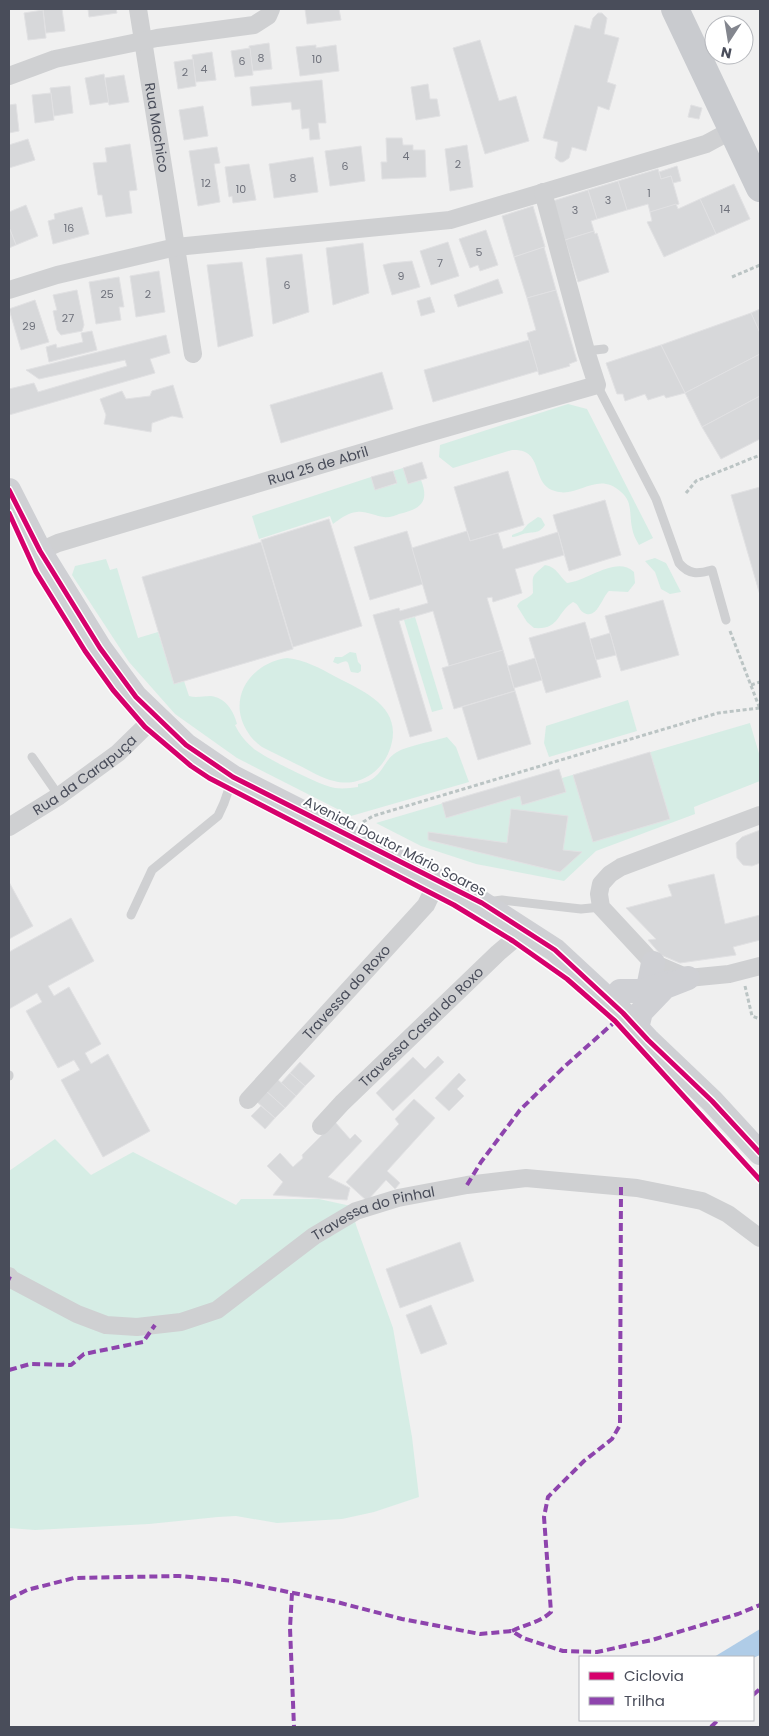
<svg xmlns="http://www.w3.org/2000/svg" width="769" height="1736" font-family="Poppins,sans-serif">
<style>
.green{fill:#d6ede5}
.water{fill:#afcce7}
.building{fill:#d7d8da;stroke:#e1e1e3}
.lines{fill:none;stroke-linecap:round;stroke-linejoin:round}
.path{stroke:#bbc4c4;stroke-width:3;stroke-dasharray:4 2.5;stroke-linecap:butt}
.lane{stroke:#cfd0d2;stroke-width:9}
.street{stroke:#cfd0d2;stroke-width:18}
.secondary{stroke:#cfd0d4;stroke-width:24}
.primary{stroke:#c9cbcf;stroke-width:28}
.quiet{stroke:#8e44ad;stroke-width:4;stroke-dasharray:8 4;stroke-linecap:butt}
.cycleway-casing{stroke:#fff;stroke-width:8}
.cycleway{stroke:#d6006c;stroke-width:5}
.labels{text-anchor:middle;stroke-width:4;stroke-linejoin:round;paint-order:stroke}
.number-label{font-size:11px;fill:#6e717b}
.street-label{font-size:14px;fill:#494d5a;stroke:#fff}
</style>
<rect width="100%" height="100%" fill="#f0f0f0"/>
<g class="green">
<path d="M568,404L587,409L653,538L639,545C636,540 633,534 632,528C629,514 633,502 621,492C597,470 578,499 555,491C530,484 545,448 512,450L453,468L439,457L440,445Z"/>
<path d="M403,468L408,484L421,480C430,503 420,509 399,514C394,516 389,518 384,517C374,516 367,511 357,512C347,513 340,519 333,524L330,516L259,539L252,516L371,477L375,489L396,484L393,471Z"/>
<path d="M538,517L541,518L545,525C538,535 533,531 523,534C519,535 516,537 512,537V535L522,531L528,524Z"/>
<path d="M655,558L666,563L681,592L670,594L661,589L655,572L645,561Z"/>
<path d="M106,559L110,570L117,568L138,638L158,632L174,684L184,681L189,696C196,698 203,696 210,696C225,697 234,711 237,724L235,725C239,734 247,743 254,749C266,758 321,786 335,788C343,789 351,788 358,787V784C384,780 382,760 397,752C407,746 434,741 447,737L456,747L469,782L351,816L237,758L175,714L129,662L72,575L75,566Z"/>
<path d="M545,565C557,567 559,576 567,583C588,581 616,555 634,572L635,583L628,592L609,591C602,597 597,620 584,613C578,609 579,604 573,602C556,613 560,630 534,628L527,622L517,606C520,599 529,599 533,593C533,574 530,578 545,565Z"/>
<path d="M415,617L443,709L432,712L404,620Z"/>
<path d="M350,652L356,653L358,662L361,665V671L358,673L351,672C347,662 350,658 338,664L333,662L335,657H342Z"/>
<path d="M287,658C305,660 320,668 336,677C368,693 407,710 388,754C382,767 371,777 357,781C350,783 342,783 334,781C321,778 309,770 296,764C285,758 273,753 262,747C257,743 252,739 249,734C225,700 250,663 287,658Z"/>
<path d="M628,700L637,731L549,757L544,743L546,726Z"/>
<path d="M750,723L760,757V781L694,807L695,814L596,851L564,881L476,864L421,846L376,823L559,769L562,778Z"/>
<path d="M55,1139L91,1175L133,1152L236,1205L241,1199H319L351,1206L356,1225L393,1328L412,1437L419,1497L374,1512L342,1519L277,1523L236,1516L218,1517L149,1524L35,1530L9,1528V1273L11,1270L9,1266V1171Z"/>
</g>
<path class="water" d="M760,1629V1655L753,1658L714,1657Z"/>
<g class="building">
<path d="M43,9H62L65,31L46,33Z"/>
<path d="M88,9H116L117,13L89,17Z"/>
<path d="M305,9H339L341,20L307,24Z"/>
<path d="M43,10L46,38L28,40L24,13Z"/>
<path d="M598,13H602L607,18L604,34L619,38L607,82L616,85L609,110L598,106L586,151L572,147L569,158L563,162H560L555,158L558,142L543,138L575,25L590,29L593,18Z"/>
<path d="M480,40L499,101L516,96L529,141L485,154L453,48Z"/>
<path d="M269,43L272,69L253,71L249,46Z"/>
<path d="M316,45V48L336,45L339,71L300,76L296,47Z"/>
<path d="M250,48L253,75L235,77L231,51Z"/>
<path d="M212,52L216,80L196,82L192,55Z"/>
<path d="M193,59L196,86L178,89L174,62Z"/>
<path d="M104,74L109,102L90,105L85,78Z"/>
<path d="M124,75L129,102L109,105L105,78Z"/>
<path d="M322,80L326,123H318L320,139L310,140L309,128L302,129L300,109L292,110L291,102L252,106L250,87Z"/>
<path d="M428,84L430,99H437L440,116L416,120L411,87Z"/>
<path d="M70,86L73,113L54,116L50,88Z"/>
<path d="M51,93L54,120L35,123L32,95Z"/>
<path d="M16,104L19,131L9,133V105Z"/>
<path d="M691,105L702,108L699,119L688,117Z"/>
<path d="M203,106L208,136L184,140L179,110Z"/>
<path d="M386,138H402L403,145H413V150H425L426,177L382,179L381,162H387Z"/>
<path d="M28,139L35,160L9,168V145Z"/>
<path d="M130,144L137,190L129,191L132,213L106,217L102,195H98L93,163L107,162L105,148Z"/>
<path d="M467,145L473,187L450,191L445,149Z"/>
<path d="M361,146L365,181L330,186L325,151Z"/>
<path d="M217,147L220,163L214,164L220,202L198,206L189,151Z"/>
<path d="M313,157L318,192L274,198L269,164Z"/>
<path d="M249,164L256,200L233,203L232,196L229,197L225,167Z"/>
<path d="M677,166L681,181L673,183L671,176L661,179L659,172Z"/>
<path d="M658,169L661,179L671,176L679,204L650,212L648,204L627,210L618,181Z"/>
<path d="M618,181L627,210L597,219L588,190Z"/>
<path d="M734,184L750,219L716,234L700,199Z"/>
<path d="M588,190L597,219L591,221L594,231L565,240L553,201Z"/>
<path d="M700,199L716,234L664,257L647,222L652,221L650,212L676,204L678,209Z"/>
<path d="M26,205L38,236L16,245L9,227V212Z"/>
<path d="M533,206L545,247L514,257L502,216Z"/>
<path d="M82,207L89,234L53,244L48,221L55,219L54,214Z"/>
<path d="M9,227L16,245L9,248Z"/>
<path d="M486,230L498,265L480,271L478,265L470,268L459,239Z"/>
<path d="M594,231L595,234L597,233L609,272L578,282L565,240Z"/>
<path d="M448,242L459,276L431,285L420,251Z"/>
<path d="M363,243L369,293L333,305L326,248Z"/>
<path d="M544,247L556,290L527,298L514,257Z"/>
<path d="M302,254L309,312L273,324L266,258Z"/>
<path d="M412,261L420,287L392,295L383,265L391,263Z"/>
<path d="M242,262L253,336L218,347L207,265Z"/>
<path d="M159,271L165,312L136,317L130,276Z"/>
<path d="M119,277L124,307H119L121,320L96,324L89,282Z"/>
<path d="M498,279L503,293L458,307L454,295Z"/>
<path d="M77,290L84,325L82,331L61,335L57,330L53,311L57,310L53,295Z"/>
<path d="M556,290L577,361L569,364L570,366L539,375L527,333L536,330L527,298Z"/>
<path d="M430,297L435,312L421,316L417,301Z"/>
<path d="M35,300L49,342L21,350L9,309Z"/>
<path d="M760,309V333L751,313Z"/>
<path d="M751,313L760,333V354L685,393L661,345Z"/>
<path d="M92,331L97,350L49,362L46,347L56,344L57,348L83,342L81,333Z"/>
<path d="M166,335L170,353L150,359L155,373L9,415V389L34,383L38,392L127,366L125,360L39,379L26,370Z"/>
<path d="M529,340L538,371L433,402L424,370Z"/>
<path d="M661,345L685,393L666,398L664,395L648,400L645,394L625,401L623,394H617L606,363Z"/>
<path d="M760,354V396L702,427L685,393Z"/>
<path d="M382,372L393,409L281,443L270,405Z"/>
<path d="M173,385L183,418L172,416L152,423L151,432L104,424L106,415L100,399L122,391L126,399L150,396L152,391Z"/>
<path d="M760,396V439L721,459L702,427Z"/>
<path d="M422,462L427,478L408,484L403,468Z"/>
<path d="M393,471L397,483L375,490L371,477Z"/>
<path d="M508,471L524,525L470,541L454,487Z"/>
<path d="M760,487V595L731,495Z"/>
<path d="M605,500L621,555L569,571L553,515Z"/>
<path d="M329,519L362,626L293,647L261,540Z"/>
<path d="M407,531L423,584L370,600L354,547Z"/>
<path d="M467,531L470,541L498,533L503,549L558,532L564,555L515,569L522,593L493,602L492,597L487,598L503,650L449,666L433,611L399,621L432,731L410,737L373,615L399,608L400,611L428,603L412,548Z"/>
<path d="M261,542L293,649L174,684L142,577Z"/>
<path d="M663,600L679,655L621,671L605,616Z"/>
<path d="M585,622L601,677L546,693L529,638Z"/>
<path d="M610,633L616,655L596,660L590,639Z"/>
<path d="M503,650L515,691L454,709L442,668Z"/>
<path d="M535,658L542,680L514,688L508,666Z"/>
<path d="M515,691L531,744L478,760L462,707Z"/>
<path d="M650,752L670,819L593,842L573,775Z"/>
<path d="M559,769L566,792L522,805L520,796L446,818L442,803Z"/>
<path d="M511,809L568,816L563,850L582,852L560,872L428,840V832L507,843Z"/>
<path d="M760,830V863L752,866L743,865L737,858L736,843L742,837Z"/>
<path d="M714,874L725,924L760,915V940L733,947L736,955L680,963L661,955L648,940L656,939L626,908L672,896L668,885Z"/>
<path d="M9,882L33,926L9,939Z"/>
<path d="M71,918L94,961L48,986L54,996L69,987L101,1044L85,1053L91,1064L108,1054L150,1131L103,1157L61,1080L80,1070L74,1060L58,1068L26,1011L42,1002L37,993L9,1009V952Z"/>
<path d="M438,1056L444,1062L393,1111L376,1093L413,1057L425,1069Z"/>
<path d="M300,1062L315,1076L305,1086L290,1073Z"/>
<path d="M290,1073L305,1086L296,1096L281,1083Z"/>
<path d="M459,1073L466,1080L457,1089L464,1096L449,1111L435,1098Z"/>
<path d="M277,1079L296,1096L285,1108L266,1091Z"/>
<path d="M266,1091L285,1108L275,1118L256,1101Z"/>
<path d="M414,1099L435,1118L387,1171L400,1183L395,1189L386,1180L367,1201L346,1182L399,1124L395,1119Z"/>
<path d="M261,1106L275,1118L265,1129L251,1116Z"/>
<path d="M335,1122L350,1139L355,1134L362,1141L328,1177L350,1188L347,1200L273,1195L283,1182L267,1166L280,1153L293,1167L303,1158L302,1155Z"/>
<path d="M460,1242L474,1281L400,1308L386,1269Z"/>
<path d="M431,1305L447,1344L421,1354L406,1315Z"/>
</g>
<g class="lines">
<g class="path">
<path d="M732,277L760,265"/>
<path d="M686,493L696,481L760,455"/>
<path d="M730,631L760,709"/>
<path d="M751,685L760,682"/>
<path d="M363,822L373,816L718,713L760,708"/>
<path d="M745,986L752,1016L760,1019"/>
</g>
<g class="lane">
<path d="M586,351L604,349"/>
<path d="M597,385L656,499L679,563C689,575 698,574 712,570L726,620"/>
<path d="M32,757L59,796"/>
<path d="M487,902L502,900L581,909L601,907"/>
<path d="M131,915L152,870L218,816L224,803L233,777"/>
<path d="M9,1075V1076"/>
</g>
<g class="street">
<path id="s1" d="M138,9L193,354"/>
<path d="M9,76L55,59L157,38L254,25L268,16L271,9"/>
<path d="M9,290L57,275L176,247L450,220L706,144L732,130"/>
<path id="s2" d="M40,551L58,543L421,435L597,385L586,351L543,192"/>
<path d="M760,815L621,867L610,874L601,884L599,894L601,907L653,963L688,978L729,974L760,966"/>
<path id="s3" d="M9,827L59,796L118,753L155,717"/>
<path id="s4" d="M248,1100L426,905L438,880"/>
<path id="s5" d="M321,1126L342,1103L498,953L525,930"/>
<path id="s6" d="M9,1276L11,1279L77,1314L106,1325L137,1327L181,1322L217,1310L314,1236L356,1211L398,1198L467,1185L526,1178L637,1188L702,1201L728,1214L760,1238"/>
</g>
<g class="secondary">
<path d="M9,490L40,551L100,648L136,697L186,745L233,777L482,903L555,950L623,1013L648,1040L712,1101L760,1153"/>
<path d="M648,988L653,963"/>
<path d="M620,991H640L670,982"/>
<path d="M637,1028L641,1012L665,987L688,978"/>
</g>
<path class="primary" d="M675,9L760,188"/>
<g class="quiet">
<path d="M467,1185L481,1162L520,1110L564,1067L618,1019"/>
<path d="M9,1278L11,1279"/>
<path d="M9,1370L30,1364L71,1365L84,1354L143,1342L155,1325"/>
<path d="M292,1593L290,1628L294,1727"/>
<path d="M9,1599L27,1590L74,1578L179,1576L234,1581L333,1601L402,1619L480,1634L512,1631L523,1638L563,1651L597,1652L652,1640L738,1614L760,1605"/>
<path d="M512,1631C526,1624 539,1623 551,1612L544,1517L548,1497L584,1461L612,1439L620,1425L621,1186"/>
<path d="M753,1695L760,1689"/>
<path d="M711,1727L718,1720"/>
</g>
<g class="cycleway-casing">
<g id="cycleway">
<path d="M9,490L40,551L100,648L136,697L186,745L233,777L482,903L555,950L623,1013L648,1040L712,1101L760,1153"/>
<path d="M9,513L36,572L85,651L113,690L145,727L191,766L209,778L454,905L513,941L567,979L615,1021L760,1180"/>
</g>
</g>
<use href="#cycleway" class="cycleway"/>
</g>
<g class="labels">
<g class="number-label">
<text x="261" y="62">8</text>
<text x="317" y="63">10</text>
<text x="242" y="65">6</text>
<text x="204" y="73">4</text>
<text x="185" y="76">2</text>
<text x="406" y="160">4</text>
<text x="458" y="168">2</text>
<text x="345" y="170">6</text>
<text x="293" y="182">8</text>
<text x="206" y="187">12</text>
<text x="241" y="193">10</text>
<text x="649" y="197">1</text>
<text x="608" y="204">3</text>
<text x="725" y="213">14</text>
<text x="575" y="214">3</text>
<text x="69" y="232">16</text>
<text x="479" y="256">5</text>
<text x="440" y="267">7</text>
<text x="401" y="280">9</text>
<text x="287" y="289">6</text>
<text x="107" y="298">25</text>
<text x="148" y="298">2</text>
<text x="68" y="322">27</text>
<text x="29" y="330">29</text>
</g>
<g class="street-label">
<text dy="5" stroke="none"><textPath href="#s1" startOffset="120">Rua Machico</textPath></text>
<text dy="5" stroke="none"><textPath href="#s2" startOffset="291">Rua 25 de Abril</textPath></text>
<text dy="5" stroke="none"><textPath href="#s3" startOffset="92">Rua da Carapuça</textPath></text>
<text transform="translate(395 846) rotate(27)" y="5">Avenida Doutor Mário Soares</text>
<text dy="5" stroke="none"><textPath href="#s4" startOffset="146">Travessa do Roxo</textPath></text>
<text dy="5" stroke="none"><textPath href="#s5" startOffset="141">Travessa Casal do Roxo</textPath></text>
<text dy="5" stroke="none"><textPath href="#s6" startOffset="409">Travessa do Pinhal</textPath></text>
</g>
</g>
<rect width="769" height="1736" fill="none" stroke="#494d5a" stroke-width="20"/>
<rect x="579" y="1656" width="175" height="65" fill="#ffffff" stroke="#b6b8bd"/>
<rect x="589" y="1672" width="25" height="8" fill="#d6006c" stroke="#b6b8bd"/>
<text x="624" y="1681" font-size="15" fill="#494d5a">Ciclovia</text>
<rect x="589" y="1697" width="25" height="8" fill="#8e44ad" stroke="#b6b8bd"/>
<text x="624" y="1706" font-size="15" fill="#494d5a">Trilha</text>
<g transform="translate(729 40) rotate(192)"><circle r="24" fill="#ffffff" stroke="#b6b8bd"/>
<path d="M0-4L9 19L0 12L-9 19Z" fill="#83868e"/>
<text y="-8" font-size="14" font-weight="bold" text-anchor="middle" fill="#494d5a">N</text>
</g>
</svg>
